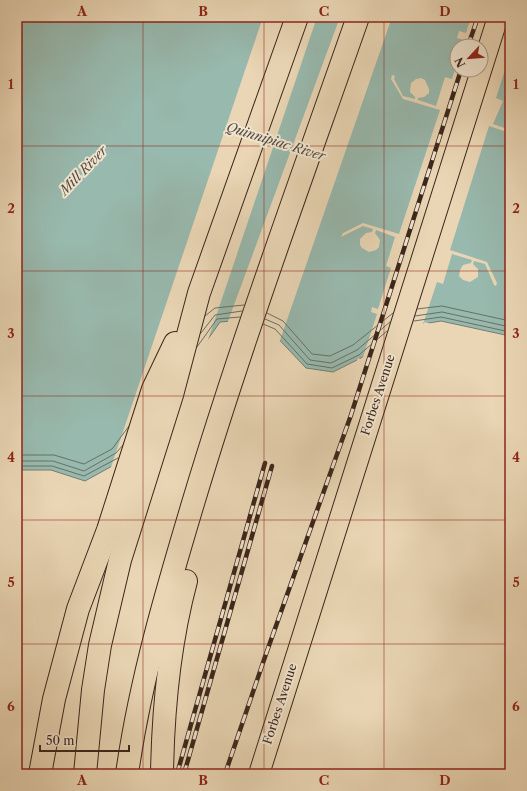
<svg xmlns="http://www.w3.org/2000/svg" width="527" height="791" font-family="'Libre Caslon Text',serif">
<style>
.water{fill:#98b9ae;stroke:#727e73;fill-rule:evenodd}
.pier{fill:#ead6b5}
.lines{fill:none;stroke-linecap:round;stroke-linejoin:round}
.shore{stroke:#697064;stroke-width:1}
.primary-casing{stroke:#3a261b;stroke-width:22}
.motorway-casing{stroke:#3a261b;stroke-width:24}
.primary{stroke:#ead6b5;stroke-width:20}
.motorway{stroke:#ead6b5;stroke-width:22}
.rail-casing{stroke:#3a261b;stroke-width:4.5}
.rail{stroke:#f1e4cf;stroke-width:3;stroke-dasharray:9;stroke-linecap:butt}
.grid{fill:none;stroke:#8f2418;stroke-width:1;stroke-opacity:0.55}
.labels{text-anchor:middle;stroke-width:4;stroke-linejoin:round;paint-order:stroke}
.street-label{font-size:12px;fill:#3a261b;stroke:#f1e4cf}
.water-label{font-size:13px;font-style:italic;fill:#524b40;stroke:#f1e4cf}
.neatline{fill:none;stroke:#8f2418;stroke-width:1.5}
.grid-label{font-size:13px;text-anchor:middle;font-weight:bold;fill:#8f2418}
</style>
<rect width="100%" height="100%" fill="#ead6b5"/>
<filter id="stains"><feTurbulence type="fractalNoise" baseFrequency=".005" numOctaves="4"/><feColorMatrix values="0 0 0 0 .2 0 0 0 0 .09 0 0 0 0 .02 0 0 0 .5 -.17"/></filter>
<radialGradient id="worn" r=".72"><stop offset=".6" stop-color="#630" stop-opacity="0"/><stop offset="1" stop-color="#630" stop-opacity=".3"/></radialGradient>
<path class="water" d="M17,17H510V336L441,321L398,328L361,358L333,372L306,368L272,332L244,320L220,322L123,460L85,481L51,470H17ZM457,46H481V70H457Z"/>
<g class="pier">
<path d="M263,17H317L207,343L124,461L110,470Z"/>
<path d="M340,17H392L279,343L271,334L244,322L227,324Z"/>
<path d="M471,17H510V54L496,98L503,101L493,124L510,130V133L489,126L450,250L487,262L497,283L496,286L494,285L485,264L474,261L473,264L478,269V277L470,282L463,280L459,276L460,270L463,265L471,263L472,260L452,254L443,284L437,282L423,324L425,322L431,324L398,330L363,360L356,363L358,358L362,360L377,314L371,312L372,307L378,309L391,268L386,266L395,237L376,230L375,233L380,240L379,247L376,250L369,252L362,248L360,245V239L366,233L372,232L373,229L363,226L341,237L343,233L363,223L399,234L440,110L403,99L391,79L392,75L395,76L394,79L403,96L415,99V97L410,92L411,83L416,79L421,78L425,80L429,89V93L424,97L418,98V100L436,106L445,77L452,79L457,62V70H481V46H462L464,40L457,38L459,31L466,33Z"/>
</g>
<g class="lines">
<g class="shore">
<path d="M417,309L442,306L510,321"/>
<path d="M267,313L283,321L312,354L330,356L353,345L393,313"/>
<path d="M205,316L215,308L244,305"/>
<path d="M415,316L442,312L510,327"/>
<path d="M265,319L279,325L310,360L331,363L357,350L390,322"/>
<path d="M414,321L441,317L510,332"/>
<path d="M263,324L275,329L307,364L332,368L359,355L387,331"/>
<path d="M201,333L215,315L242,311"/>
<path d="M197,347L217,319L240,317"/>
<path d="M17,455H54L84,464L112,449L129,426"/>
<path d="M17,461H53L84,471L116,453L123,445"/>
<path d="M17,466H52L84,476L118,458"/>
</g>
<g class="primary-casing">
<path id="primary" d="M259,774L498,17"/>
</g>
<g class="motorway-casing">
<g id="motorway">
<path d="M40,774L54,699L78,609L108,530L153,389L175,343"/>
<path d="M85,774L93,690L100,645L120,560L172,395L199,293L297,17"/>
<path d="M127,774C140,681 167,590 194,500C243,337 302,177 358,17"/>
<path d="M162,774C163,709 169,645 186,581"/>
</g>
</g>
<use href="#primary" class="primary"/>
<use href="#motorway" class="motorway"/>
<g class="rail-casing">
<g id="rail">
<path d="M468,46L478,17"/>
<path d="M177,774L265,463"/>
<path d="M184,774L272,466"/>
<path d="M225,774L266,654L351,415L461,70"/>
</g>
</g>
<use href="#rail" class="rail"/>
</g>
<path class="grid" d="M143,17V774M264,17V774M384,17V774M17,146H510M17,271H510M17,396H510M17,520H510M17,644H510"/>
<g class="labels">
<g class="street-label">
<text transform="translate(378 395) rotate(-72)" y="4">Forbes Avenue</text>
<text transform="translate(280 704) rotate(-72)" y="4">Forbes Avenue</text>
</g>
<g class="water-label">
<text transform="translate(276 141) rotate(17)" y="5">Quinnipiac River</text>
<text transform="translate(83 170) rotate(-46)" y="5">Mill River</text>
</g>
</g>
<rect width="527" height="791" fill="none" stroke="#ead6b5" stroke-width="44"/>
<g transform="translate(469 58) rotate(244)"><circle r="19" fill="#f1e4cf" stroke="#a89887"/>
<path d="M0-3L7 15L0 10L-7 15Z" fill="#8f2418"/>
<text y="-6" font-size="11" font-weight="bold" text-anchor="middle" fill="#3a261b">N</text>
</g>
<path d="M40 745v6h89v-6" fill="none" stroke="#3a261b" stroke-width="2"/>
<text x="46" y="745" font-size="12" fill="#3a261b" stroke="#f1e4cf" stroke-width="3" paint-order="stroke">50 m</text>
<rect x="22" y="22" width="483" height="747" class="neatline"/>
<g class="grid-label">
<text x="82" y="16">A</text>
<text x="203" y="16">B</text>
<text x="324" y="16">C</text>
<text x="445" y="16">D</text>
<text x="11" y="89">1</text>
<text x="516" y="89">1</text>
<text x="11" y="213">2</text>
<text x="516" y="213">2</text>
<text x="11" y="338">3</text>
<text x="516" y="338">3</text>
<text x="11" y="462">4</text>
<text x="516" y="462">4</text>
<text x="11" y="587">5</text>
<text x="516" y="587">5</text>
<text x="11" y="711">6</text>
<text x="516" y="711">6</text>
<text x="82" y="785">A</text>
<text x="203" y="785">B</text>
<text x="324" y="785">C</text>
<text x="445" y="785">D</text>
</g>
<rect width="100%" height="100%" filter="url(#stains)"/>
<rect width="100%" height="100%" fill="url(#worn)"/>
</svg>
